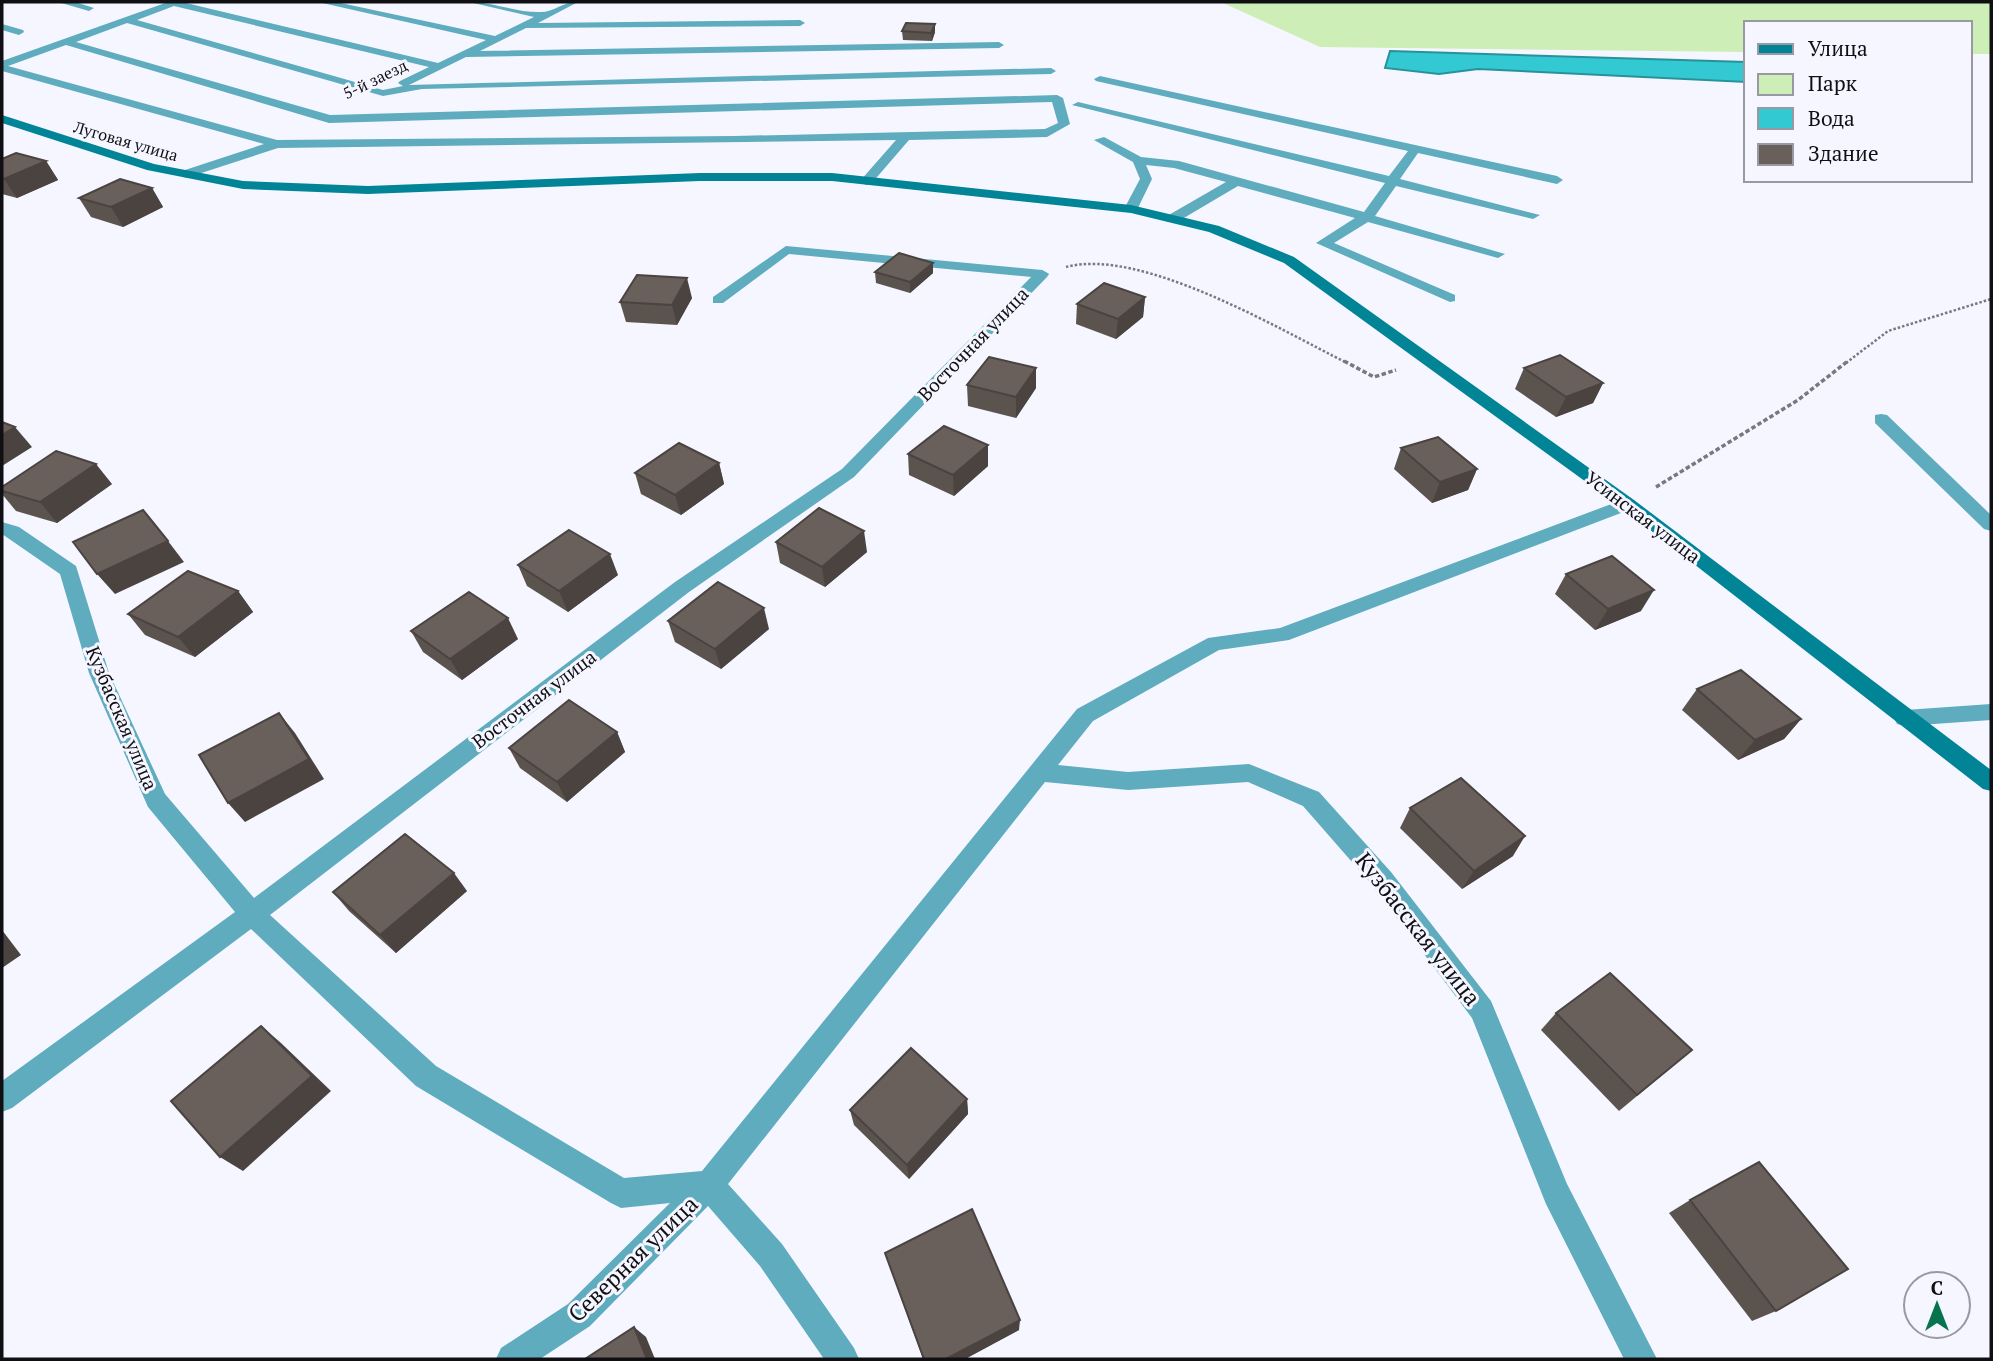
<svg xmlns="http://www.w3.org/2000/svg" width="1993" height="1361" font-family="'PT Serif',serif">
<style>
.green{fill:#cdeeb6}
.water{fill:#32c9d3;stroke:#28929a;stroke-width:2}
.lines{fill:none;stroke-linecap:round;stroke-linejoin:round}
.path-far1{stroke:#78797f;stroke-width:2.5;stroke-dasharray:2.5 2;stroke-linecap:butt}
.path{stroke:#78797f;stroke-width:3.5;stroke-dasharray:4.5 2.5;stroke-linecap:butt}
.lane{fill:#5eacbd;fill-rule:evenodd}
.street{fill:#5eacbd;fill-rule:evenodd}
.secondary{fill:#028497;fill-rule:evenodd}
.wall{fill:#5b534e}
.shaded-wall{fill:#4a4340}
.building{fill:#6a605b;stroke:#4a4340;stroke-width:2}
.labels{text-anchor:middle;stroke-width:6;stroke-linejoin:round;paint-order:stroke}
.far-street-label{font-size:16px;fill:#101014;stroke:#f5f6ff}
.street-label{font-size:19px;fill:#101014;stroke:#f5f6ff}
.near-street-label{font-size:23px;fill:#101014;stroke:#f5f6ff}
</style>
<rect width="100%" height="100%" fill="#f5f6ff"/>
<path class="green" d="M1221,2H1991V54H1970V23H1746V52L1320,47Z"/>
<path class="water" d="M1390,51L1746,62V82L1478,69L1439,74L1385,68Z"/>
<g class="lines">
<g class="path-far1">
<path d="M1066,267C1141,247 1279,329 1347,363"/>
<path d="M1846,363L1888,331L1991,299"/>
</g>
<g class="path">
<path d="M1344,361L1374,377L1396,370"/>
<path d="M1656,487L1798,400L1848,361"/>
</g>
<g class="lane">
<path d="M58,2H75L94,8L89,11Z"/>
<path d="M168,2H182L438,63L486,40L318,2H336L495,36L534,17L469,2C493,2 518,13 541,12C554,12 564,1 578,2L538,23L800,20L805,23L800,26L526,28L480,51L999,42L1004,45L999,48L466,57L409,85L1051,68L1056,71L1051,74L422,89L383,96L127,23L76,42L330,115L1057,95L1063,98L1070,124L1047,137L909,140L871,184L866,185L860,181L896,140L278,148L186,178L180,174L182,171L264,144L2,71V61ZM174,6L429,67L400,81L398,83L403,86L383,90L137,20ZM66,45L329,123L1052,102L1058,123L1045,129L735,136L277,140L8,66Z"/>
<path d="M2,24L23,30L24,32L19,35L2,30Z"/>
<path d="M1100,76L1557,176L1563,180L1557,184L1418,153L1400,179L1540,215L1533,219L1396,186L1375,216L1505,254L1498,258L1368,222L1334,243L1455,295V301L1450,302L1316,243L1355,218L1238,186L1177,222H1167V216L1226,182L1174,168L1146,165L1152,179L1136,212H1126L1124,209L1140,179L1133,162L1094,140L1104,137L1141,157L1179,161L1364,212L1385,183L1072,105L1078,102L1389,176L1408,151L1096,81L1094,79Z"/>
<path d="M786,246L1042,270L1049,274L1042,278L789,254L723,303H713V297Z"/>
<path d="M1881,414L1887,415L1991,515V531L1984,529L1875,423V415Z"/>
<path d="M1991,704V720L1905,726L1897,724L1894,718L1897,712L1905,710Z"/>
</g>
<path class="street" d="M1042,270L1049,274L1047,277L854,477L689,592L270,915L436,1066L624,1178L702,1171L1077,709L1208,638L1280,628L1622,500H1634L1637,504L1634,508L1289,640L1219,650L1093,721L1058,765L1128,772L1249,764L1319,792L1391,872L1491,1001L1567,1184L1657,1359H1624L1546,1204L1472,1018L1373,886L1303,806L1248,782L1128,790L1045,782L728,1184L782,1244L854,1348L859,1359H824L760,1266L708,1206L590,1326L540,1359H496L501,1348L568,1304L670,1203L621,1208L611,1203L416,1086L251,929L12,1108L2,1112V1081L235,912L148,807L89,673L60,574L2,534V522L19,527L76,566L109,673L165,794L254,898L675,582L842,469L1037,271Z"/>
<path class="secondary" d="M2,115L154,164L243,181L368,186L700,173H832L1131,205L1219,226L1294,257L1634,500L1991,770V791L1983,789L1622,508L1284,263L1209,232L1131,213L832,181H700L368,194L243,189L147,170L2,123Z"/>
</g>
<g class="wall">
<path d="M935,24V32L932,41L903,40L902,31Z"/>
<path d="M2,159L46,161L58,180L17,198L2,194Z"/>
<path d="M152,188L163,207L123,227L91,217L79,198Z"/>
<path d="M875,272L933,273L910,293L876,283Z"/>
<path d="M1145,297L1143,317L1116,339L1076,324L1077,304Z"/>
<path d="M692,298L677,325L626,322L620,302Z"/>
<path d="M1036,368V388L1016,418L968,406L967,385Z"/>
<path d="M1524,368L1603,383L1593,403L1556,417L1515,389Z"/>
<path d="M1401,448L1477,469L1468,490L1432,503L1394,469Z"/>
<path d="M908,454L988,466L954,496L909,475Z"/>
<path d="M719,463L724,484L681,515L641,494L635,473Z"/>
<path d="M112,484L57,523L16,511L2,494V487Z"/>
<path d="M776,542L867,552L825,587L780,563Z"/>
<path d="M518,565L618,575L568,612L527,586Z"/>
<path d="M1566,574L1641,611L1595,630L1555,594Z"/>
<path d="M238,591L253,612L195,657L145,635L128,614Z"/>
<path d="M668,621L769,629L721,669L675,642Z"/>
<path d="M411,631L518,639L462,680L423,652Z"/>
<path d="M1697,689L1801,719L1784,739L1738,760L1682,710Z"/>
<path d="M617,732L625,752L567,802L520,768L509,748Z"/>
<path d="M1410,808L1513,856L1462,889L1400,828Z"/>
<path d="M467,891L396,953L349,911L333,892Z"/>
<path d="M1556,1013L1673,1066L1619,1111L1541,1030Z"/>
<path d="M967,1099L968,1114L909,1179L854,1125L850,1110Z"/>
<path d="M1690,1200L1776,1311L1752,1321L1669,1213Z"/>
<path d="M885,1253L1019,1330L965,1359H923Z"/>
</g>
<g class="shaded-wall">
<path d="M935,24V32L932,41L931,33Z"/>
<path d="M46,161L58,180L17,198L4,179Z"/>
<path d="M152,188L163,207L123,227L111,207Z"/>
<path d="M933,263V273L910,293V282Z"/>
<path d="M687,278L692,298L677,325L672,305Z"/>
<path d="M1145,297L1143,317L1116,339L1118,319Z"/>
<path d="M1036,368V388L1016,418V397Z"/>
<path d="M1603,383L1593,403L1556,417L1566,397Z"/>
<path d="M15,427L32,447L2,466V435Z"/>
<path d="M988,445V466L954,496L953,475Z"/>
<path d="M719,463L724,484L681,515L675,495Z"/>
<path d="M96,464L112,484L57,523L40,502Z"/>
<path d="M1477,469L1468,490L1432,503L1440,482Z"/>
<path d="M864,531L867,552L825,587L822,567Z"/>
<path d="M168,541L184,562L115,594L97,574Z"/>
<path d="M610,554L618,575L568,612L559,591Z"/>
<path d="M1654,590L1641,611L1595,630L1608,609Z"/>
<path d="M238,591L253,612L195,657L178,637Z"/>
<path d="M764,608L769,629L721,669L715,649Z"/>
<path d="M508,618L518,639L462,680L450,659Z"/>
<path d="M279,713L295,733L324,779L245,822L228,803Z"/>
<path d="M1801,719L1784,739L1738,760L1755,740Z"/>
<path d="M617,732L625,752L567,802L557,782Z"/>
<path d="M1525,836L1513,856L1462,889L1474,871Z"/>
<path d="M454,873L467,891L396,953L380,935Z"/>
<path d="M2,930L21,955L2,968Z"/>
<path d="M261,1026L281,1043L331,1091L243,1171L220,1157Z"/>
<path d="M967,1099L968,1114L909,1179L907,1165Z"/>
<path d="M1020,1320L1019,1330L965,1359H946Z"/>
<path d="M634,1327L646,1337L655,1359H647Z"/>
</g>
<g class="building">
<path d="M906,23L935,24L931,33L902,31Z"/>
<path d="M16,153L46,161L4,179L2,178V159Z"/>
<path d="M120,179L152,188L111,207L79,198Z"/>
<path d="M899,253L933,263L910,282L875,272Z"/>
<path d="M637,275L687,278L672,305L620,302Z"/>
<path d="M1104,283L1145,297L1118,319L1077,304Z"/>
<path d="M1560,355L1603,383L1566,397L1524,368Z"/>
<path d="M989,357L1036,368L1016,397L967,385Z"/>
<path d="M2,422L15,427L2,435Z"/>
<path d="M944,426L988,445L953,475L908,454Z"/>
<path d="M1438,437L1477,469L1440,482L1401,448Z"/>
<path d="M679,443L719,463L675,495L635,473Z"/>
<path d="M56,451L96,464L40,502L2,491V487Z"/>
<path d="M819,508L864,531L822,567L776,542Z"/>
<path d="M143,510L168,541L97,574L73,542Z"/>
<path d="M569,530L610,554L559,591L518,565Z"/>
<path d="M1612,556L1654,590L1608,609L1566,574Z"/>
<path d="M188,571L238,591L178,637L128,614Z"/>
<path d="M718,582L764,608L715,649L668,621Z"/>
<path d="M469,592L508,618L450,659L411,631Z"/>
<path d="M1741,670L1801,719L1755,740L1697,689Z"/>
<path d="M569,700L617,732L557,782L509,748Z"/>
<path d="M279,713L309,759L228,803L199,755Z"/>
<path d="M1461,778L1525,836L1474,871L1410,808Z"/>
<path d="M405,834L454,873L380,935L333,892Z"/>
<path d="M1610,973L1692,1050L1637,1095L1556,1013Z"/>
<path d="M261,1026L312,1076L220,1157L171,1101Z"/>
<path d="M911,1048L967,1099L907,1165L850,1110Z"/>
<path d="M1759,1162L1848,1269L1776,1311L1690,1200Z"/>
<path d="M972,1209L1020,1320L946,1359H924L885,1253Z"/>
<path d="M634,1327L647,1359H585Z"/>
</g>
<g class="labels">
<g class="far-street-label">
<text transform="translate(375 79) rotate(-26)" y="6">5-й заезд</text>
<text transform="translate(126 141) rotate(16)" y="6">Луговая улица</text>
</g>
<g class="street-label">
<text transform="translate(973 344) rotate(-46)" y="7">Восточная улица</text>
<text transform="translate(1643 517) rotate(37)" y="7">Усинская улица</text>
<text transform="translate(534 699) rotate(-37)" y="7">Восточная улица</text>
<text transform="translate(122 718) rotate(67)" y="7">Кузбасская улица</text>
</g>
<g class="near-street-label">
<text transform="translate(1418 929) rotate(52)" y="8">Кузбасская улица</text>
<text transform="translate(633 1259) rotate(-44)" y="8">Северная улица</text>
</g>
</g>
<rect width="1993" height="1361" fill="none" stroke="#101014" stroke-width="7"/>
<rect x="1744" y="21" width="228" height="161" fill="#f5f6ff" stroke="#999aa1" stroke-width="2"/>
<rect x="1758" y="44" width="35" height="10" fill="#028497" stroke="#999aa1" stroke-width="2"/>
<text x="1808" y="56" font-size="21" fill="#101014">Улица</text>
<rect x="1758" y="74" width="35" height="21" fill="#cdeeb6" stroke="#999aa1" stroke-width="2"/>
<text x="1808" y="91" font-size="21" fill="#101014">Парк</text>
<rect x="1758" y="108" width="35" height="21" fill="#32c9d3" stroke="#999aa1" stroke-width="2"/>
<text x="1808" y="126" font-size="21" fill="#101014">Вода</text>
<rect x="1758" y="144" width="35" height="21" fill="#6a605b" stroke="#999aa1" stroke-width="2"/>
<text x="1808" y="161" font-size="21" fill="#101014">Здание</text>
<g transform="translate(1937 1305)"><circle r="33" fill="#f5f6ff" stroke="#999aa1" stroke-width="2"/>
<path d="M0-5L12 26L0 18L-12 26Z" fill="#06754e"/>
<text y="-10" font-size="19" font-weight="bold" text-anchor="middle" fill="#101014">С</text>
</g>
</svg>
